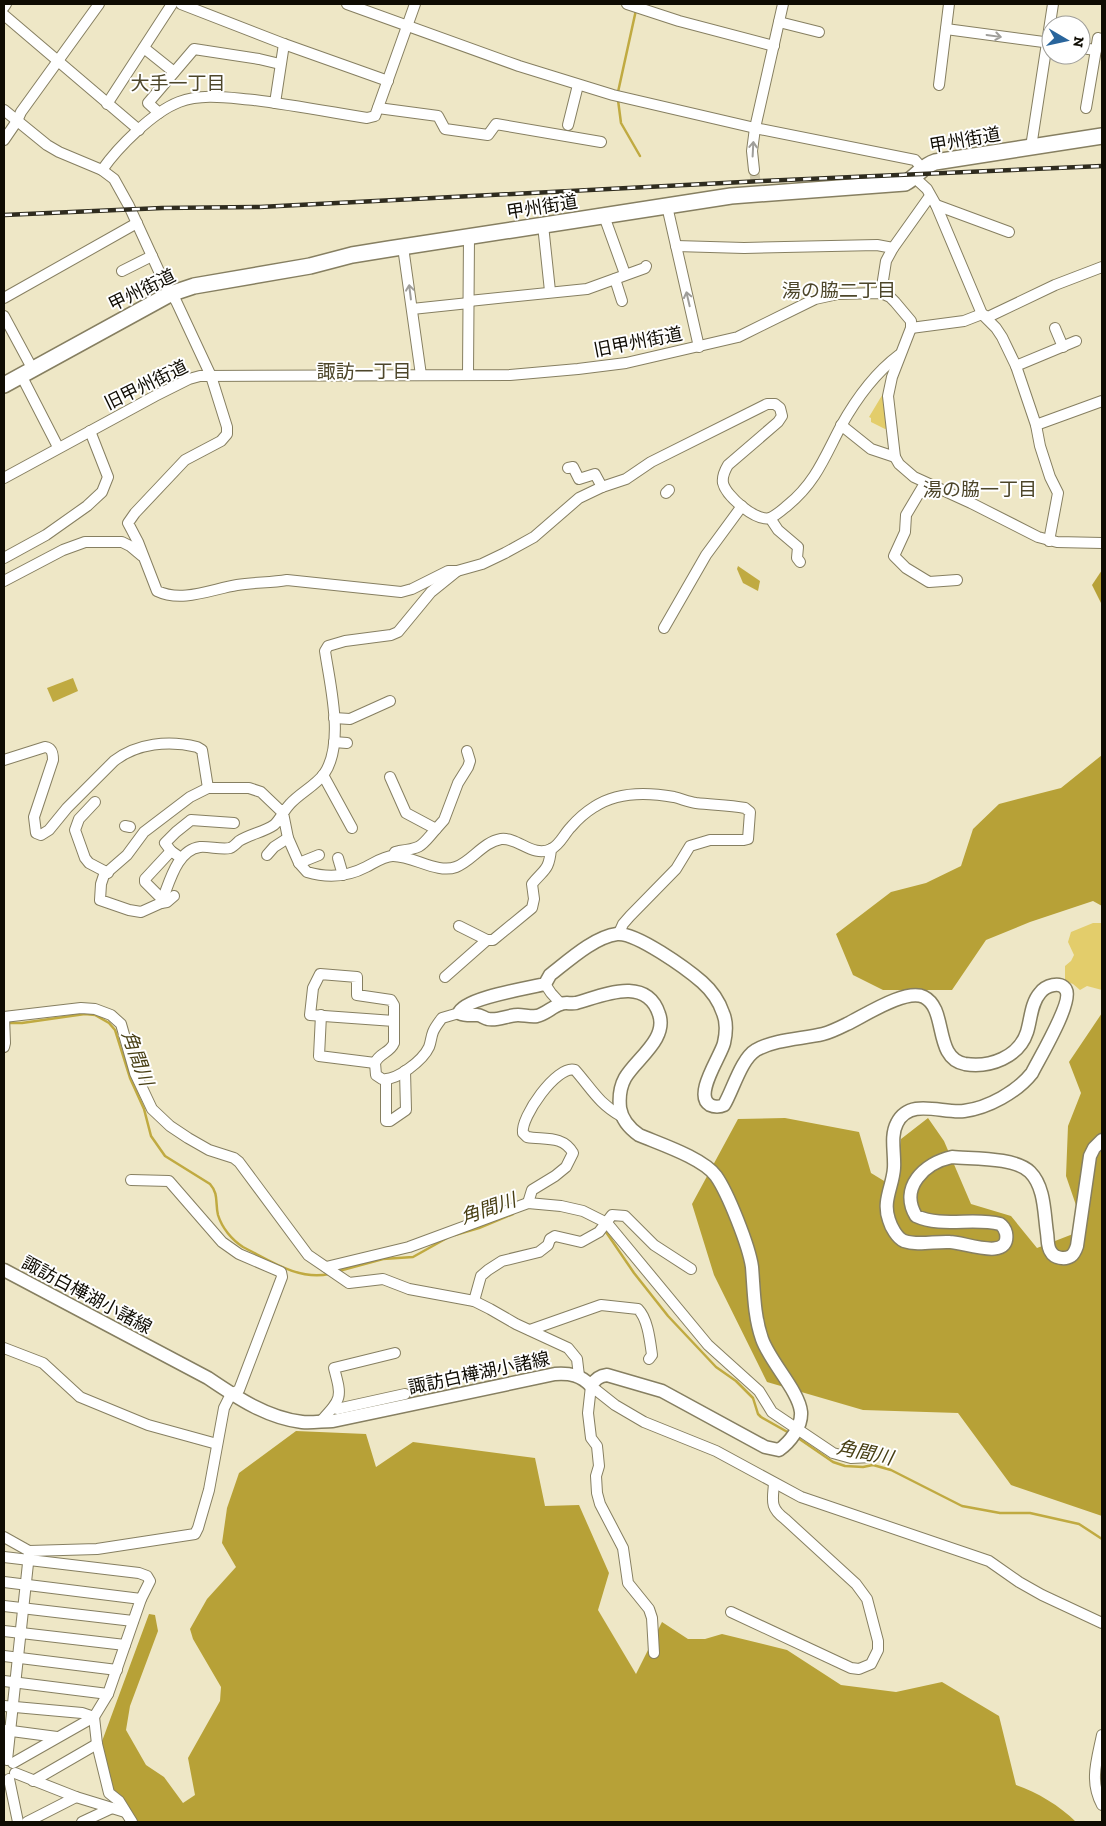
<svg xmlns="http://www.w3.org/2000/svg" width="1106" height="1826" font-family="'Zilla Slab','Noto Sans JP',serif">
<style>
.green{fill:#e3cd6b}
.forest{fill:#b7a137}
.water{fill:#c0aa41}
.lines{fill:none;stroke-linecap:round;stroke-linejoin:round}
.stream{stroke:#c0aa41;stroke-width:2.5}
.minor-tunnel{stroke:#cdc6a9;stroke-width:10;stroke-dasharray:10 5;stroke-linecap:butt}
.minor-casing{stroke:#867f61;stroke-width:12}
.major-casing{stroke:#867f61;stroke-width:15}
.highway-casing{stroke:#867f61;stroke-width:18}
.minor{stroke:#fff;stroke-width:10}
.major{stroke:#fff;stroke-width:12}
.highway{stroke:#fff;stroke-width:15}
.rail-casing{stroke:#2f2c1f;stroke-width:4.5}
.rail{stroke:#fff;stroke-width:2.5;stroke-dasharray:8;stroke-linecap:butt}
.oneway{stroke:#9f9e9a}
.labels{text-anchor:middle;stroke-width:4;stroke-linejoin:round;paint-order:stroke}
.street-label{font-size:18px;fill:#0f0c03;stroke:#fff}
.neighbourhood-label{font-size:19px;fill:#4d462a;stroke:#fff}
.water-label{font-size:19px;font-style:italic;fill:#473e13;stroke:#fff}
</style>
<rect width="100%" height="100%" fill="#eee7c6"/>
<g class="green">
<path d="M884,392L888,428L885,429L871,422V418L869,417Z"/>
<path d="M1093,923H1102V990L1087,986L1080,990L1073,984L1065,981V966L1071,961L1074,955L1068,942L1071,932Z"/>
</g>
<g class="forest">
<path d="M1102,570V605L1092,585Z"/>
<path d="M1102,755V906L1093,901L1030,922L986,940L952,990H883L853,975L836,934L891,892L926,883L961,866L973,829L999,804L1061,788Z"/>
<path d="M1102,1013V1516L1011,1485L958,1413L863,1410L767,1382L714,1275L692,1204L738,1119L785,1118L859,1132L871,1173L894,1187L901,1139L928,1118L944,1141L971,1204L1011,1216L1037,1248L1073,1234L1078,1211L1066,1176L1068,1126L1081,1093L1069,1062Z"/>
<path d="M296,1431L366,1434L376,1467L413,1442L535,1458L545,1506L579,1505L609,1573L598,1610L636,1674L662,1622L688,1639H705L722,1634L787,1650L841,1685L896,1692L942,1682L999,1716L1016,1785C1037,1792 1060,1806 1076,1822H138L119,1801L103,1780L101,1744L149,1614L155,1615L158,1631L130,1706L126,1730L146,1765L164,1777L183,1803L195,1795L188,1758L220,1701L221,1687L193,1639L190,1629L207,1599L236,1567L222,1543L227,1508L239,1473Z"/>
</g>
<g class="water">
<path d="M738,566L760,581L758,591L743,583L737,569Z"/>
<path d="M73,678L78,691L53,702L47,688Z"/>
</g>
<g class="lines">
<g class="stream">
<path d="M618,92L636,10"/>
<path d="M618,100L621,123L640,156"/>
<path d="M8,1023H22L85,1014L95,1015L109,1023L115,1030L130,1078L144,1109L151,1136L165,1156L210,1184C219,1194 215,1203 218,1215C222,1228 232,1240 243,1247C269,1260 299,1281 329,1274"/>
<path d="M604,1229L634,1273L668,1316L716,1367L736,1381L753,1398L758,1414L761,1417L791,1434"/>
<path d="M455,1235L479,1228L513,1214"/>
<path d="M339,1271L383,1259L413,1257L447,1238"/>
<path d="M798,1438L833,1462L845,1466L863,1467L873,1465L891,1470L962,1506L1000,1513H1030L1079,1524L1102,1539"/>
</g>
<path class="minor-tunnel" d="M754,170L756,184"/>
<g class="minor-casing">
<g id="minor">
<path d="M181,4L284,44L388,81"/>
<path d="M347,4L519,66L613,95L755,128L915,160L922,168"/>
<path d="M627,4L679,21L774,46"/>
<path d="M4,7L6,4"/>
<path d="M4,15L139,130"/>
<path d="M779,22L819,32"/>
<path d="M946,29L1051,43"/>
<path d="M144,48L174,72"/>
<path d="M1081,48L1096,50"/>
<path d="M939,85L949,4"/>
<path d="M275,103L284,44"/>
<path d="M107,104L172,4"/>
<path d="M378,108L438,116L445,129L488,135L496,124L601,142"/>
<path d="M1086,108L1098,38L1102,39"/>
<path d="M4,110L47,145L59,152L102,170L114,179L129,206L163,280L176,301L211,376L227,427V434L221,441L185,460L135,513L128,523L138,542L157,591C182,603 212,589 237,585C254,582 270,583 287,580L401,592L412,589L448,571H457L482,564L505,553L534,537L579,498L602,487L626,479L651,462L767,404H775L780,408L782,416L778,422L728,465C725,470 722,477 723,483C726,496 756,522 770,518C777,515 783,509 788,505C816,482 825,456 841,426C856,399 875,373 899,355"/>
<path d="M159,113L148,103L194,49L259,59L280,64"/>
<path d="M568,125L578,85"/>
<path d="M4,140L17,121L21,112L99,4"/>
<path d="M1031,147L1053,4"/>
<path d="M102,170C118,147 153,112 179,102C203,93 229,98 254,100C292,105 330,112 367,118L375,116L415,4"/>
<path d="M754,170L752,151L755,128L783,4"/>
<path d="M915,178L927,189L936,205L982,314L996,328L1002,337L1016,366L1036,425L1040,446L1050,477L1058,493L1049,541"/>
<path d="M936,205L1009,232"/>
<path d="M667,206L699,347"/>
<path d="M604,216L625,274"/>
<path d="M543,225L550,291"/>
<path d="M676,246L744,248L877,245L893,248"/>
<path d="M403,247L421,375"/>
<path d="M122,271L152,256"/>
<path d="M615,279L622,301"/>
<path d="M881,293L886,261L893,248L930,196"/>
<path d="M4,298L137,223"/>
<path d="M469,301L587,289L645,268L646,266"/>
<path d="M412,309L469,303"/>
<path d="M4,316L32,368"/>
<path d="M911,328L964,321L982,314L988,317L1055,285L1102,267"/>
<path d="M1055,328L1063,347"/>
<path d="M1016,366L1076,341"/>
<path d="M468,374L469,237"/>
<path d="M21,375L58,447"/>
<path d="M841,425L871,449L895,457"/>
<path d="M1036,425L1102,401"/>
<path d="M568,468L573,467L579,479L595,474L602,487"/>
<path d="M4,478L155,396L189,379L200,376L510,375L578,369L626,363L738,337L815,299L838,294L881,293L890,297L895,302L911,321V328L892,377L888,396L895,457L899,464L914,477L971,503L1038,537L1057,542L1102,543"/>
<path d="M925,483L906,515L905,532L894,556L906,568L929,582L957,580"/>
<path d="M666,493L669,490"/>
<path d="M770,518L778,530L798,547L797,558L800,562"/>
<path d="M4,558L46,535L87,506L102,492L108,477L90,431"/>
<path d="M457,571L431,592L398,632L391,635L345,641L328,646L325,651C330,685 345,744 324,774C315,786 300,793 290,804C284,810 280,820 274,825C264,832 250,834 239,841C237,843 233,847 230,848C221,850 209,846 200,847C176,850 169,885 161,903L141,912L129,910L100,900L101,884L104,875L127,855L144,832L190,797L208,788H249L261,792L283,813L288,838L299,863L307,872C327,878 347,877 366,867C374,863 384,856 393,856C414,856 437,874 456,867C472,861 483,842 501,839C518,837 533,858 551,849C560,845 564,834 571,827C577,820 586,812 594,807C618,791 647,792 674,797C682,799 689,802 696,803C713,805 729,805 745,808L750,812L748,839L744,840H710L690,846L676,869L630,916L623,924L619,933"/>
<path d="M4,581L63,550L85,542H122L130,546L142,556"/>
<path d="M664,628L706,555L742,506"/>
<path d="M334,718L350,719L390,701"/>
<path d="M334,742L347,743"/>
<path d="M4,760L45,747C52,748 53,753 53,760L34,817L36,833L41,835L49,830L67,808L114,761C137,743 169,740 197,747L202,750L208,788"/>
<path d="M323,775L352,828"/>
<path d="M390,777L406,813L436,829C421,846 423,848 399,851L395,852L393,856"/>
<path d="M95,802L79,819L75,830L85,858L89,863L108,873"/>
<path d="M125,826L130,827"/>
<path d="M436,829L444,820L458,783L468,767L470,761L467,751"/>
<path d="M267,855L274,847L288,838"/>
<path d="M181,858L171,851L165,843L176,832L191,820L234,823"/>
<path d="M338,858L343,875"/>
<path d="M299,863L319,855"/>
<path d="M162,899L145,882V879L171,851"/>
<path d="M161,903L167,902L174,896"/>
<path d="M459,926L487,940"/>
<path d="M445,977L487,940H493L532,908L534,899L532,884C544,869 549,871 551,849"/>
<path d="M545,984L551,993L561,1004"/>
<path d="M321,1015L319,1056L375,1063"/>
<path d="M4,1017L81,1008L95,1009L111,1015L121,1024L135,1073L152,1109L170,1126L188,1138L209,1150L234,1158L239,1162L308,1255L349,1283L383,1279L409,1289L474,1301L490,1309L516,1324L568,1348L577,1359L579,1376"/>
<path d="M394,1021L310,1015L313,988L320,974L357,977V995L391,1000L394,1005V1043C390,1053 379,1053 375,1063L376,1075L382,1079C397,1081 423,1060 429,1047C431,1042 431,1037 433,1032C435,1027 439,1022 442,1018L459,1013"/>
<path d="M4,1047L5,1043L4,1017"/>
<path d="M386,1080V1121H390L406,1110L405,1071"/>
<path d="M528,1203L532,1190L555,1176L566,1167L573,1153C563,1135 544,1140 527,1137L523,1133C520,1118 557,1064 575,1070C591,1088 599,1104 621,1116"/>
<path d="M326,1267L409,1247L528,1203L561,1206L583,1211L607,1223L708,1345L759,1391L772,1412L833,1453L851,1458L872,1457"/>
<path d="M474,1301L481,1276L488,1270L502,1261L539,1252L548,1245L550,1239L555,1236L581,1242L599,1232L612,1215L625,1216L654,1245L691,1269"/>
<path d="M530,1330L601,1305L638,1309C648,1319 650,1341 652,1355L649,1359"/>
<path d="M4,1348L43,1363L80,1397L148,1425L217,1444"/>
<path d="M591,1386L615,1405L644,1422L716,1451L801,1497L989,1561L1019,1582L1042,1595L1102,1623"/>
<path d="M591,1386L588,1413L591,1438L597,1446L599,1466L596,1476L597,1493L600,1504L623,1548L628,1583L649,1609L652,1618L654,1653"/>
<path d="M333,1408L337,1409L405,1394"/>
<path d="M321,1421C342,1398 342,1398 334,1368L395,1353"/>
<path d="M4,1537L29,1551L97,1549L195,1534L198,1528L209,1490L224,1408L231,1394L239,1390L282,1277L281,1272L239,1254L222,1242L169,1181L131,1180"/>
<path d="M4,1557L139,1573L147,1576L150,1581L141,1599L108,1694L94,1717L13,1763"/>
<path d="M4,1582L141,1599"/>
<path d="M4,1606L133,1621"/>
<path d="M731,1612L851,1668L859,1669L871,1664L878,1650V1641L867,1599L856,1584L785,1519C769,1507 773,1500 774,1483"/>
<path d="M4,1631L125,1645"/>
<path d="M4,1656L117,1670"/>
<path d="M4,1681L108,1694"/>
<path d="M4,1706L82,1713L94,1717"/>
<path d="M94,1717L97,1744L109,1793L119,1801L132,1822"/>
<path d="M4,1730L57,1737"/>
<path d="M1102,1735C1097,1760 1089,1781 1102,1805"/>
<path d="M7,1760L29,1554"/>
<path d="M15,1773L76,1797L125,1812"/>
<path d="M9,1779L18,1822"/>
<path d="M33,1781L97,1744"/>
<path d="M27,1822L76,1797"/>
<path d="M82,1822L112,1808"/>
</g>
</g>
<g class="major-casing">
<path id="major" d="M4,1270L208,1378C236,1397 267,1418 302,1422C312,1423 323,1421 333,1421L555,1374C570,1373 581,1375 591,1386C595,1379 599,1376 607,1375L662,1391L765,1447L779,1450C790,1442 802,1427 801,1412C799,1391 770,1362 762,1339C754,1316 754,1292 752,1267C749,1246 728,1193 716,1176C703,1158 660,1144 639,1135C629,1128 622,1120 620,1108C619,1098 620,1087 625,1078C636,1059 668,1039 659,1014C646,975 602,996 576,1003C571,1004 565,1002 561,1004C553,1006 546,1014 537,1016C531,1017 524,1015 518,1015C508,1015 498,1021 488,1019C484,1018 481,1015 477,1015C471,1015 466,1016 459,1013C464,998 529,988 545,984L550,975C568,961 594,937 617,934C636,932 687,969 702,982C711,990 719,1001 723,1013C727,1022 726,1034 724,1043C721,1056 693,1095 710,1105C714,1107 720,1107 724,1105C733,1090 741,1059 756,1050C776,1039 802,1039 823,1034C831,1032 839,1028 847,1024C864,1016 906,988 924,997C948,1009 933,1058 965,1064C990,1068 1019,1057 1027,1032C1031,1019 1031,1003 1040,993C1045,986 1061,980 1066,990C1073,1002 1039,1059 1032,1073C1017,1092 988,1108 964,1111C943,1114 910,1097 897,1123C890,1136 895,1153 894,1168C893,1186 882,1201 889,1220C891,1227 897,1238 904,1241C918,1246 935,1241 950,1242C964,1242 1011,1262 1006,1233C1005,1229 1003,1226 1000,1224C973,1217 942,1228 916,1216C899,1188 924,1163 952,1157C972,1159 1015,1157 1030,1172C1045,1187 1044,1213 1047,1233C1048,1239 1047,1247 1051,1252C1054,1258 1065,1260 1071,1256C1074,1254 1076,1249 1077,1246L1090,1156L1094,1148L1102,1140"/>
</g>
<g class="highway-casing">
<path id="highway" d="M4,385L170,294L194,286L310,266L352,255L389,249L731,196L905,183C917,177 922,166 935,162L1102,136"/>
</g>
<use href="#minor" class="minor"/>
<use href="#major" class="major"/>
<use href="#highway" class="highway"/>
<g class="rail-casing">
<path id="rail" d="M4,215L162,208L260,207L762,181L1102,166"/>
</g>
<use href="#rail" class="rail"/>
</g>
<defs><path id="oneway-shaft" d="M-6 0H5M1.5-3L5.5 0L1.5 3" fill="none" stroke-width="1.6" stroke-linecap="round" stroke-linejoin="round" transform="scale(1.25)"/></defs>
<g class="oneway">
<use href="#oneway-shaft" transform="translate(994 36) rotate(8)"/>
<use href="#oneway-shaft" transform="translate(753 149) rotate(-87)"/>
<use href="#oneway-shaft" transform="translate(410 292) rotate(-97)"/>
<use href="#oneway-shaft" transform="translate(688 299) rotate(-103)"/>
</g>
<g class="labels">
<g class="street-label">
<text transform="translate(965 140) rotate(-10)" y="6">甲州街道</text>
<text transform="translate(542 207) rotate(-9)" y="6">甲州街道</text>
<text transform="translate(142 290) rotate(-26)" y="6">甲州街道</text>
<text transform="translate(638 342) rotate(-11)" y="6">旧甲州街道</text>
<text transform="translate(146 385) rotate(-26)" y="6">旧甲州街道</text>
<text transform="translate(87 1295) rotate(28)" y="6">諏訪白樺湖小諸線</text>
<text transform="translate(479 1373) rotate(-12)" y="6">諏訪白樺湖小諸線</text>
</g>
<g class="neighbourhood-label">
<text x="178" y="90">大手一丁目</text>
<text x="839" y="297">湯の脇二丁目</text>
<text x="364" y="378">諏訪一丁目</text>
<text x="980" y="496">湯の脇一丁目</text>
</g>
<g class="water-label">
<text transform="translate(138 1058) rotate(70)" y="7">角間川</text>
<text transform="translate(488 1208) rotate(-19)" y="7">角間川</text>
<text transform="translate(865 1452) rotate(12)" y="7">角間川</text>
</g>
</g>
<rect width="1106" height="1826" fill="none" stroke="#0f0c03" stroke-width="10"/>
<g transform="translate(1066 40) rotate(99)"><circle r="24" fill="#ffffff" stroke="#9f9e9a"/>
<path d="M0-4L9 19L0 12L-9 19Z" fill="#29659c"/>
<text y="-8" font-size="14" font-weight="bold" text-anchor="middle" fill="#0f0c03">N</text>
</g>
</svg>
